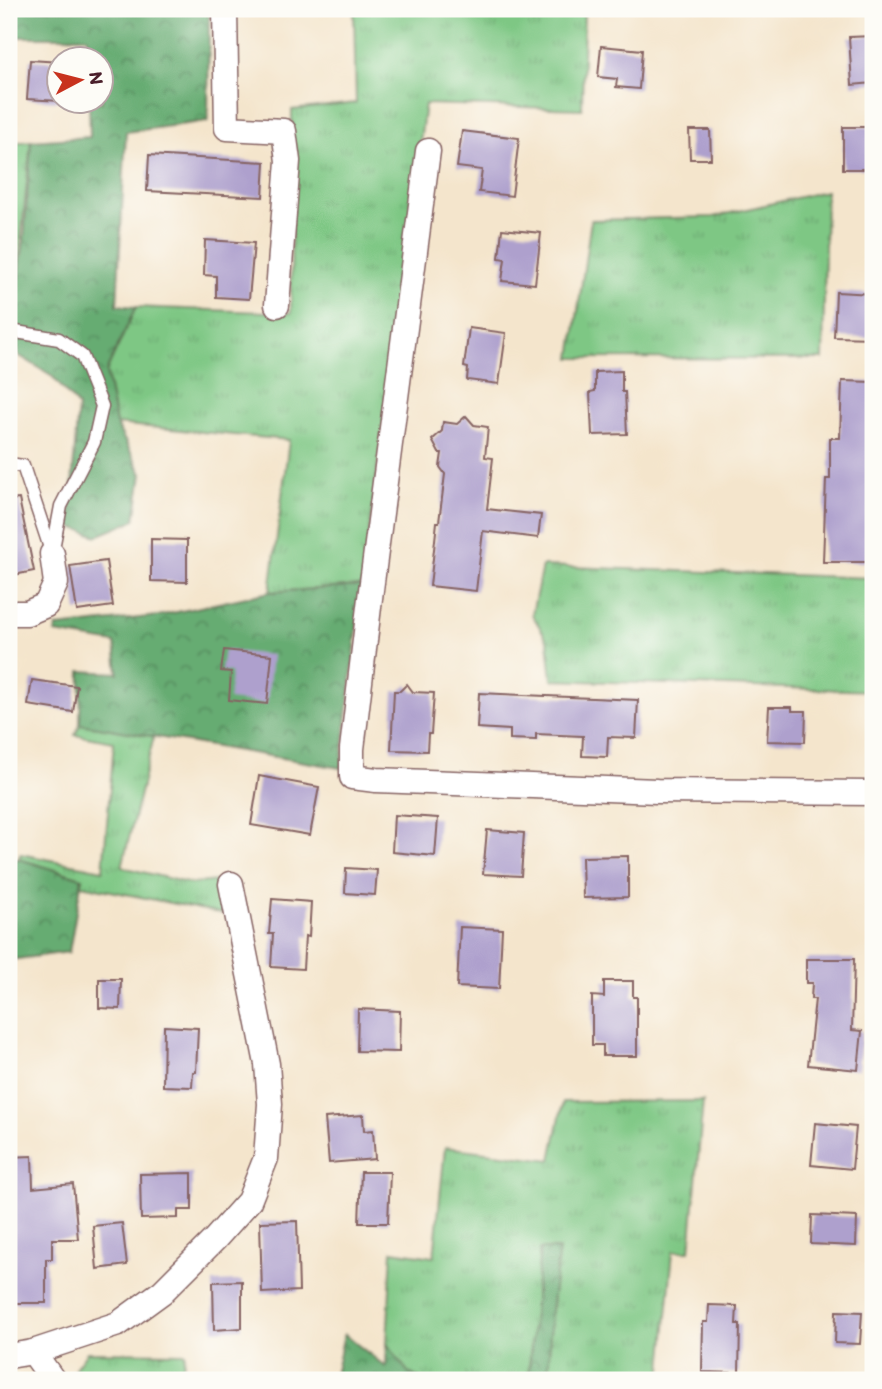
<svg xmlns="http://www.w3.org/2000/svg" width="882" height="1389" font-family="Itim,sans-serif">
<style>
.grass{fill:url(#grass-tufts);stroke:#647358;stroke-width:2}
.forest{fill:url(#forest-crowns);stroke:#58664e;stroke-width:2}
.building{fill:#aea0cd}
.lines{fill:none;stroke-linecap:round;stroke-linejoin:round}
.service-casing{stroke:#866463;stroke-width:15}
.minor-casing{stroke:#866463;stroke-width:27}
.service{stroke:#fff;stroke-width:12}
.minor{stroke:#fff;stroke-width:24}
</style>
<defs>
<pattern id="grass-tufts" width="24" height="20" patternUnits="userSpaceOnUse" patternTransform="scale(1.75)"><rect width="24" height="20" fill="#7ec784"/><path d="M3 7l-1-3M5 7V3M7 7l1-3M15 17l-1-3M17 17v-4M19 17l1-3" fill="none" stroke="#6eaa72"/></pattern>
<pattern id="forest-crowns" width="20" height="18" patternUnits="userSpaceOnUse" patternTransform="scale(1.75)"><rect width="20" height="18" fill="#66ac72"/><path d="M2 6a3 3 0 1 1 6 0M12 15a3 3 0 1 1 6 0" fill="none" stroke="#568b5e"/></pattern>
</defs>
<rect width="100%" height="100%" fill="#fdfcf7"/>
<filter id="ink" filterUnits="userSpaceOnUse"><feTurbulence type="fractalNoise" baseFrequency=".0143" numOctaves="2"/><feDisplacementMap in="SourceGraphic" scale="14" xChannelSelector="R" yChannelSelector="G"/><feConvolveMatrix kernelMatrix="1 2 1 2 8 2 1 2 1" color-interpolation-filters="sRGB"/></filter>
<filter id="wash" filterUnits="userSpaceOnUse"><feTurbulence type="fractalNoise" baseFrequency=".00686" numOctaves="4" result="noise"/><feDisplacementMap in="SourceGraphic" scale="28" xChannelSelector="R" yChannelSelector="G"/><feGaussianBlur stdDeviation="1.57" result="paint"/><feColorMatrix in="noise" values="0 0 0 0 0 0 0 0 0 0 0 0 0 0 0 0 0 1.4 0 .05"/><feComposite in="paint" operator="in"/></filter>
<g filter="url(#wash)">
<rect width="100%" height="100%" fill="#f4e5cc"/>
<g class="grass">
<path d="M354,9H584L582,109L425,104L362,586L270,592L289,440L116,424L106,372L136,307L291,313L292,110L356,103Z"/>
<path d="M31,141L14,311L9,294V143Z"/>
<path d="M826,191L823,359L571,358L591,220L713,217Z"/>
<path d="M542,566L873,578V691L552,680L548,641L532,614Z"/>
<path d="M80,724L154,736L122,867L191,884L224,880L229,915L81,885L82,878L19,859L20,854L103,870L114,742L75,735Z"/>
<path d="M703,1101L690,1251H673L661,1380H548L551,1311L558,1249H540L528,1380H422L409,1374L387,1344L392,1251L434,1257L445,1147L551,1160L563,1102Z"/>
<path d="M87,1352L185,1353L181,1380H74L75,1368Z"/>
</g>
<g class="forest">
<path d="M9,9H209L208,121L126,132L117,305L136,307L106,372L116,424L142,474L135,520L97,536L69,526L78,406L51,375L18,355L14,311L24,240L31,141L90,137L89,102H102V60L88,59L87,37H9Z"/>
<path d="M362,586L341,768L80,724L81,671L118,673L115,643L55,633L57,627L158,616L270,592Z"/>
<path d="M9,859H19L82,878L69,952L9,960Z"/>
<path d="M540,1249H559L551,1311L548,1380H528Z"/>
<path d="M344,1334L386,1367L387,1344L409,1373L422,1380H334Z"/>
</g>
<g id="blocks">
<g class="building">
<path d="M873,36V83L852,85L849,37Z"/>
<path d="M601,46L642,50L639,89L616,87L617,79L598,77Z"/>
<path d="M30,60L60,62V101L27,99Z"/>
<rect x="843" y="127" width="30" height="42"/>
<path d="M689,130H710L711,159H690Z"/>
<path d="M462,131L519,138L512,196L479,192L482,170L457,167Z"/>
<path d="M149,155L265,162L263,197L147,191Z"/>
<path d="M502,229L541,233L535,284L502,281L505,259L499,258Z"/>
<path d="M205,240L254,243L249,299L216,297V276L204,275Z"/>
<path d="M836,292L873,294V338L834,337Z"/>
<path d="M469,328L506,333L499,384L467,380L468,368L464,367Z"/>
<path d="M622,371V392H625L627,434L592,435L590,392L595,391V372Z"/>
<path d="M842,381L873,382L869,478H872L873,496L871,562H823L826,479H830V438H840Z"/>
<path d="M466,416L474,425L488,427L485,457L493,458L487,509L541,515L538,538L483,531L476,591L430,586L437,522H439L445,474L440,467L442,453H439L432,440L442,431L443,422L457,424Z"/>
<path d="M19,499L34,571L9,576V500Z"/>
<path d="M151,539L187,540V582L151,581Z"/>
<path d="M106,561L113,606L77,611L70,566Z"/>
<path d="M224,650L272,655L267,704L229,700L231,672L221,671Z"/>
<path d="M32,680L77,686L73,712L28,705Z"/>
<path d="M407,684L413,692L434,693L431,734H428L427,751L391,750L394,691H400Z"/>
<path d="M479,693L638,700L636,738L608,737L607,757L582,756L583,736L536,734V740L510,739V730L477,728Z"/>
<path d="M769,707H792V711H806L805,742L767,741Z"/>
<path d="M259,776L319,787L310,835L251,825Z"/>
<path d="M394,815L438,818L435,856L392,852Z"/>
<path d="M487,830L524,833L521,876L483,874Z"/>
<path d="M628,856V897L583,898L582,857Z"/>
<path d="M346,868L377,870L375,895L345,893Z"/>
<path d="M272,899L311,902L309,937L305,936L303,969L271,967L273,934H269Z"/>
<path d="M460,927L502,929L499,989L457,987Z"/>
<path d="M806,959H854L852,1030L862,1031L858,1070L808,1065L815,999H811L812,983H806Z"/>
<path d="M99,979H121L120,1009L99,1008Z"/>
<path d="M604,981H633V997H637V1056H603V1045H592V996L604,997Z"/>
<path d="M358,1009L400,1011L399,1052L357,1051Z"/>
<path d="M164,1026L198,1028L196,1072H193L192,1087L163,1086Z"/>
<path d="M363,1115L364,1131L373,1130L375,1159L329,1163L325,1118Z"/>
<path d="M815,1123L856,1127L852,1169L811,1165Z"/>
<path d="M32,1156L33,1188L73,1184L78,1239H52V1259H46V1303H10L9,1157Z"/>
<path d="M361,1172H390L388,1223H359Z"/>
<path d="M192,1173V1210H178V1218L141,1219L140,1174Z"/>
<path d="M812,1215L857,1217L856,1246L811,1244Z"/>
<path d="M297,1221L299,1291L262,1293L260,1222Z"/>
<path d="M122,1223L127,1265L97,1269L93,1226Z"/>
<path d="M242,1281V1328L214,1330L213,1282Z"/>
<path d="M709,1305L737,1306L736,1324H740L739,1373L702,1372L703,1322H708Z"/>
<path d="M836,1311L862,1312L860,1344L835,1343Z"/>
</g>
</g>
</g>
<g filter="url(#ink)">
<use href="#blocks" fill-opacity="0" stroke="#866463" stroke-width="2"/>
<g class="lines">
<g class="service-casing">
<g id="service">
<path d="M9,326L10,331L59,339L82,356L102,406L94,442L61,506L52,554"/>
<path d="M9,464L23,466L52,554"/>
</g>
</g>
<g class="minor-casing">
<g id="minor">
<path d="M225,9L227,128L284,131L288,161L277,305"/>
<path d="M428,151L371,590L352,749V777L376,780L657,791L873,793"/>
<path d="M9,613H27L46,605L56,583L52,554"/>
<path d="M33,1352L118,1324L162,1292L215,1239L249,1201L266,1158L270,1104L267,1064L231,884"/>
<path d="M9,1356L33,1352L53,1380"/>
</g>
</g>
<use href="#service" class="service"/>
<use href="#minor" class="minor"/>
</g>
</g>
<rect width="882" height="1389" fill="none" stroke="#fdfcf7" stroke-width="35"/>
<g transform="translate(80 80) rotate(83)"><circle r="33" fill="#fdfcf7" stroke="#b5a4a5" stroke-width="2"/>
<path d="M0-5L12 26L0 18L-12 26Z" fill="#c8321e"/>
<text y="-10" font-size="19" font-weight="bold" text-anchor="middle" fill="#4a1f2b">N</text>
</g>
</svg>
